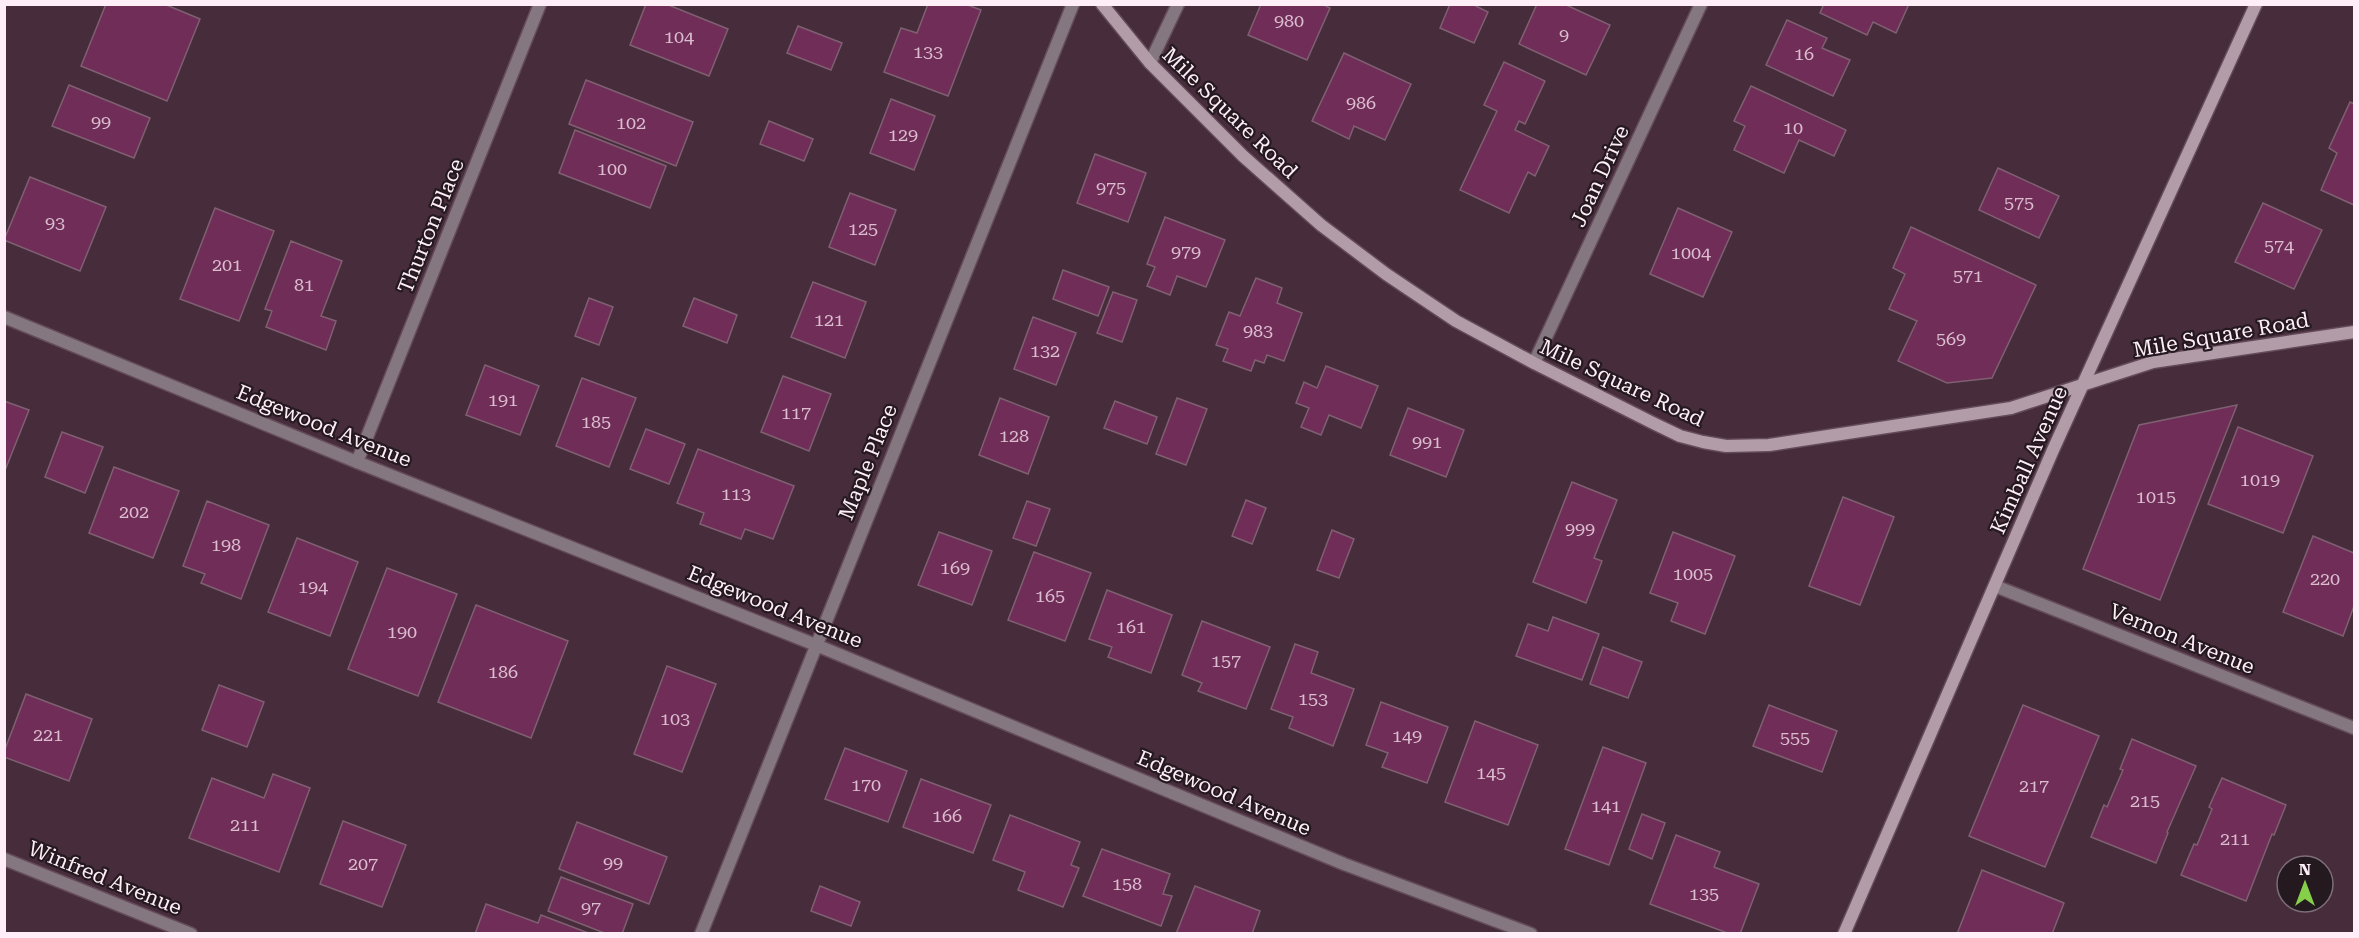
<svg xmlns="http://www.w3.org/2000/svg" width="2359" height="938" font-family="'Roboto Serif',serif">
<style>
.building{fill:#702d58;stroke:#7e6071;stroke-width:1.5}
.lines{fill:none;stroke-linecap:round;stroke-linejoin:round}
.street-casing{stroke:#644b5a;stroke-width:15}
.secondary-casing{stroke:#644b5a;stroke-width:15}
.street{stroke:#85777f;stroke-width:12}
.secondary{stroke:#b29ca8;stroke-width:12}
.labels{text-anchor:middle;stroke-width:4.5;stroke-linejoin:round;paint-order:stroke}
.number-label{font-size:18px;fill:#dbbdcf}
.street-label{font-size:21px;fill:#ffedf7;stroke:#251920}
</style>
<rect width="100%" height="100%" fill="#472c3c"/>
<g class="building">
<path d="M106,4H164L200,19L167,101L81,66Z"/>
<path d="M646,4H666L728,29L709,76L630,45Z"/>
<path d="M928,4H965L981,10L948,96L884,72L901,28L917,33Z"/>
<path d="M1261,4H1322L1330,8L1307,60L1248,35Z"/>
<path d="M1450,4H1472L1488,12L1474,43L1440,28Z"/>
<path d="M1537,4H1564L1610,25L1586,75L1519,44Z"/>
<path d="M1824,4H1909L1896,33L1873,22L1867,35L1820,13Z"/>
<path d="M1787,20L1827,38L1822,48L1850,60L1833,96L1766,65Z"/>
<path d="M798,26L842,43L831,70L787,53Z"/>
<path d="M1344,53L1411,84L1385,140L1354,126L1349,139L1312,121Z"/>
<path d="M1504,62L1545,81L1525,124L1519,121L1515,130L1549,146L1535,176L1528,172L1509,213L1460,190L1497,111L1484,105Z"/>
<path d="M586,80L693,122L676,166L569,124Z"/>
<path d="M69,85L150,118L134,158L52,126Z"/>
<path d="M1751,86L1846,130L1834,156L1799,140L1784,173L1734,150L1745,126L1734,121Z"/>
<path d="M891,99L935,116L914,170L870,153Z"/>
<path d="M2350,102L2354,104V205L2321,190L2337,153L2329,148Z"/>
<path d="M769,121L813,139L804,161L760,144Z"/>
<path d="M575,130L666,166L650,208L559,173Z"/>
<path d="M1095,154L1146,173L1128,222L1077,203Z"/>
<path d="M1998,168L2059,196L2039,238L1979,210Z"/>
<path d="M30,177L106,207L80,271L4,240Z"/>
<path d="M850,193L896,210L875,265L829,247Z"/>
<path d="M2263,203L2322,230L2294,289L2235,262Z"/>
<path d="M215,208L274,231L239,321L180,299Z"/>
<path d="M1678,208L1732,232L1703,297L1650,274Z"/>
<path d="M1165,217L1225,240L1206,287L1177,276L1170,295L1147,286L1155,267L1147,264Z"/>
<path d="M1911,227L2036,285L1992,378L1947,383L1898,361L1917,321L1889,309L1905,274L1893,268Z"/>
<path d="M291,241L342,261L321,316L336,321L326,350L266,327L272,311L265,309Z"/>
<path d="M1063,270L1109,287L1098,316L1053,299Z"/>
<path d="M1256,278L1282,288L1277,303L1302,313L1284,361L1267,355L1264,363L1255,360L1251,371L1223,361L1228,349L1216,345L1229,312L1240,316Z"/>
<path d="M813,282L866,302L845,358L791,337Z"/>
<path d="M1113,292L1137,300L1122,342L1097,333Z"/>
<path d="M589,298L613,307L599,345L575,336Z"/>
<path d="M694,298L737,315L727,343L683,326Z"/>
<path d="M1033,317L1076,333L1056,385L1014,369Z"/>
<path d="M485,365L539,386L520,435L466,415Z"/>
<path d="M1326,366L1378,386L1361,428L1329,415L1321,435L1301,427L1309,408L1296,403L1304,382L1317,388Z"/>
<path d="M783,376L831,394L809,451L761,432Z"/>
<path d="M582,378L636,398L609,467L556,446Z"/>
<path d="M1000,398L1049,417L1028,474L979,455Z"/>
<path d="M1177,398L1207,409L1186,465L1156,454Z"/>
<path d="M4,401L29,410L4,473Z"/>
<path d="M1115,401L1157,417L1147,444L1104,428Z"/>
<path d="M2237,405L2160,600L2083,569L2139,425Z"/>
<path d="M1408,408L1464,430L1446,477L1390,455Z"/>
<path d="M2238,427L2313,456L2283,533L2208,504Z"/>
<path d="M646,429L685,444L669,484L630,469Z"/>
<path d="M62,432L103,447L85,493L45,477Z"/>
<path d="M698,449L794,486L773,539L745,529L741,539L700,524L704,513L677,503Z"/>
<path d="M114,467L179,491L153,558L89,533Z"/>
<path d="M1572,482L1617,500L1594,558L1602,561L1586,603L1533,582Z"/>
<path d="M1843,497L1894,517L1860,605L1809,586Z"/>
<path d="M1246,500L1266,508L1252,544L1232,536Z"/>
<path d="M207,501L269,525L241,599L201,583L205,574L183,566Z"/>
<path d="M1027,501L1050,509L1036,546L1013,538Z"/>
<path d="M1332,530L1354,539L1339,578L1317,570Z"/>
<path d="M939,532L992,551L972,605L918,585Z"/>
<path d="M1673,532L1735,556L1705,634L1671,621L1678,603L1650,593Z"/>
<path d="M2313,536L2354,553V606L2343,636L2283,612Z"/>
<path d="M297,538L358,562L330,636L268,612Z"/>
<path d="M1034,552L1091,573L1065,641L1008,620Z"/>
<path d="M387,568L457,594L418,696L348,669Z"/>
<path d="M1107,590L1172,615L1151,673L1108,657L1112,647L1089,639Z"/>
<path d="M476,605L568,641L531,738L438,702Z"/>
<path d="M1553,617L1599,634L1582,680L1516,656L1528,624L1548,631Z"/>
<path d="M1202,621L1270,647L1246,709L1198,691L1202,683L1182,675Z"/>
<path d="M1295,644L1318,652L1311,673L1354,689L1333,746L1289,728L1293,717L1271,709Z"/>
<path d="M1603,647L1642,662L1628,698L1590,684Z"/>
<path d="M667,666L716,684L682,772L634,754Z"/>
<path d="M219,685L264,702L247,747L202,730Z"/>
<path d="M26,694L92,719L69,781L4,757V752Z"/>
<path d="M1381,702L1448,727L1427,783L1382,767L1388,753L1366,745Z"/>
<path d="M1769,705L1837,731L1822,772L1753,746Z"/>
<path d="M2023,705L2099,736L2045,867L1969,836Z"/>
<path d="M1475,721L1538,745L1508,825L1445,802Z"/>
<path d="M2132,739L2196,766L2167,832L2168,833L2156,863L2091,837L2104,805L2107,807L2123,770L2120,769Z"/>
<path d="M1603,747L1646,763L1609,865L1565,849Z"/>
<path d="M845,748L907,771L888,822L825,799Z"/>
<path d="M273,774L310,788L279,872L189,838L212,778L264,798Z"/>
<path d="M2222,778L2286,805L2274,835L2272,834L2246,901L2181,875L2194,844L2197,845L2212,809L2209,807Z"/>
<path d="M921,779L991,805L973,853L903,827Z"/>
<path d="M1642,814L1665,823L1652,859L1629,849Z"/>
<path d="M1010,815L1080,842L1071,865L1079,868L1063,907L1018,890L1025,872L993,860Z"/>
<path d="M343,821L406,845L382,907L320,884Z"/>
<path d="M577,822L667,857L649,904L559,869Z"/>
<path d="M1676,835L1720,852L1714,867L1759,884L1740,934H1730L1650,904Z"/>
<path d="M1102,849L1170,874L1163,894L1172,896L1161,926L1083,896Z"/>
<path d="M1982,870L2064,903L2052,934H1957Z"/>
<path d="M561,877L633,904L622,934H607L548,911Z"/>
<path d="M820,886L860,902L851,926L811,911Z"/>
<path d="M1195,886L1260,911L1252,934H1176Z"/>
<path d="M486,904L538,923L541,915L591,934H475Z"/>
</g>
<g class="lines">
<g class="street-casing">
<g id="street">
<path d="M1150,63L1178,4"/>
<path d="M4,317L357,462L816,645L1344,864L1531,934"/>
<path d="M1534,363L1701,4"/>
<path d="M357,462L540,4"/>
<path d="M1995,586L2354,728"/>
<path d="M4,859L191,934"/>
<path d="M701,934L1073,4"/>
</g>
</g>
<g class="secondary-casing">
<g id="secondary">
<path d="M1102,4L1150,63L1243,156L1321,225L1386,274L1456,321L1534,363L1653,423L1680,436L1703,442L1726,446L1769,445L2011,408L2153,362L2354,332"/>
<path d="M1844,934L2053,450L2256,4"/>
</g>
</g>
<use href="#street" class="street"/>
<use href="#secondary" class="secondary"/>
</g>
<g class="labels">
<g class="number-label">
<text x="1289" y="27">980</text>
<text x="1564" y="41">9</text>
<text x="679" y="43">104</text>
<text x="928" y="58">133</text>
<text x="1804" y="60">16</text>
<text x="1361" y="109">986</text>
<text x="101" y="128">99</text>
<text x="631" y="129">102</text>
<text x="1793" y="134">10</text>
<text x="903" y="141">129</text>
<text x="612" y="175">100</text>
<text x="1111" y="194">975</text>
<text x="2019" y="209">575</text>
<text x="55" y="229">93</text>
<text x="863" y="235">125</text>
<text x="2279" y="252">574</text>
<text x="1186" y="258">979</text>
<text x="1691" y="259">1004</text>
<text x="227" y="271">201</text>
<text x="1968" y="282">571</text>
<text x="304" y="291">81</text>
<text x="829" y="326">121</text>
<text x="1258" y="337">983</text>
<text x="1951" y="345">569</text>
<text x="1045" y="357">132</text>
<text x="503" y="406">191</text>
<text x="796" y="419">117</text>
<text x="596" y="428">185</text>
<text x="1014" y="442">128</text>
<text x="1427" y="448">991</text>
<text x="2260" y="486">1019</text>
<text x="736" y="500">113</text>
<text x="2156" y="503">1015</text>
<text x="134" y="518">202</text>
<text x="1580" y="535">999</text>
<text x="226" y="551">198</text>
<text x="955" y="574">169</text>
<text x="1693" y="580">1005</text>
<text x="2325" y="585">220</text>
<text x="313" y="593">194</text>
<text x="1050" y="602">165</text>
<text x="1131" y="633">161</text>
<text x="402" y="638">190</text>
<text x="1226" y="667">157</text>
<text x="503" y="678">186</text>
<text x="1313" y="705">153</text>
<text x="675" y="725">103</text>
<text x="48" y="741">221</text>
<text x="1407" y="742">149</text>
<text x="1795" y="744">555</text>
<text x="1491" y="779">145</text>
<text x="866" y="791">170</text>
<text x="2034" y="792">217</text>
<text x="2145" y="807">215</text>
<text x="1606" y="812">141</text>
<text x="947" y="822">166</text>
<text x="245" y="831">211</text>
<text x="2235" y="845">211</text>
<text x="613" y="869">99</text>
<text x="363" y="870">207</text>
<text x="1127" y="890">158</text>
<text x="1704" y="900">135</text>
<text x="591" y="914">97</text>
</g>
<g class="street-label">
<text transform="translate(1230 113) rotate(44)" y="7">Mile Square Road</text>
<text transform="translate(1600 176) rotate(-65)" y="7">Joan Drive</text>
<text transform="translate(431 226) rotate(-68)" y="7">Thurton Place</text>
<text transform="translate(2221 335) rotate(-10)" y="7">Mile Square Road</text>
<text transform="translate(1622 383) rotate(25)" y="7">Mile Square Road</text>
<text transform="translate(324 426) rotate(22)" y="7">Edgewood Avenue</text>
<text transform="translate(2029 460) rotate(-66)" y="7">Kimball Avenue</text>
<text transform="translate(868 462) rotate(-68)" y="7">Maple Place</text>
<text transform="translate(775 607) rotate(22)" y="7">Edgewood Avenue</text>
<text transform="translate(2182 639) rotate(22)" y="7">Vernon Avenue</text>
<text transform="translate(1224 793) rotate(23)" y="7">Edgewood Avenue</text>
<text transform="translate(105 878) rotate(22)" y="7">Winfred Avenue</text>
</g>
</g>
<rect width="2359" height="938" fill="none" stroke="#ffedf7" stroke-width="12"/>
<g transform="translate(2305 884)"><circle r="28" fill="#251920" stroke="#7c6e76" stroke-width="1.5"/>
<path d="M0-4.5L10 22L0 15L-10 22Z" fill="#86cf4b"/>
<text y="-9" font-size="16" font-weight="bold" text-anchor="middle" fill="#ffedf7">N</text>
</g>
</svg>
